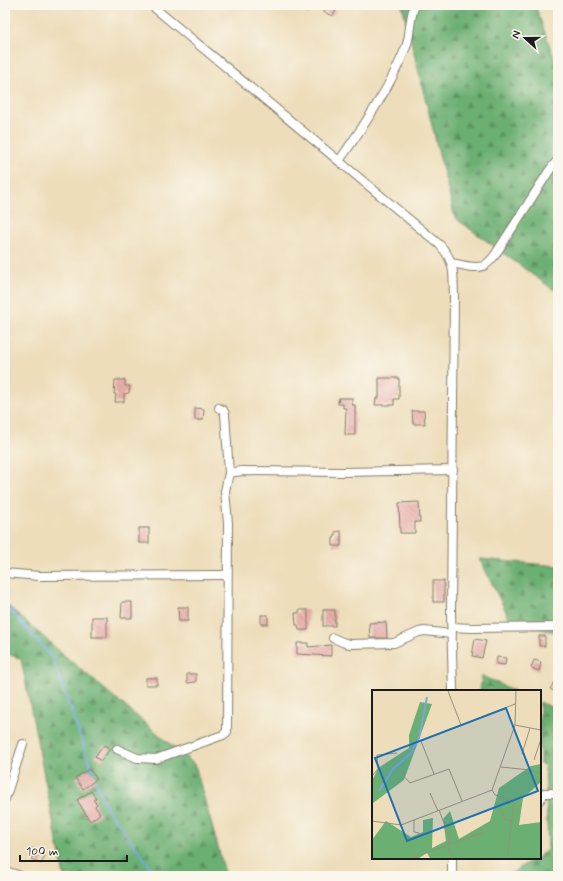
<svg xmlns="http://www.w3.org/2000/svg" width="563" height="881" font-family="Mynerve,sans-serif">
<style>
.forest{fill:url(#forest-firs);stroke:#446647}
.lines{fill:none;stroke-linecap:round;stroke-linejoin:round}
.stream{stroke:#78a7e2;stroke-width:2}
.building{fill:url(#building-back-hatch)}
.minor-casing{stroke:#847c6b;stroke-width:10}
.minor{stroke:#fff;stroke-width:8}
.inset-river{fill:none;stroke:#78a7e2;stroke-width:2}
.inset-road{fill:none;stroke:#99907b;stroke-width:1}
.view{fill:#1f6fb2;fill-opacity:0.15;stroke:#1f6fb2;stroke-width:2}
.inset-edge{fill:none;stroke:#1c1c1c;stroke-width:2}
</style>
<defs>
<pattern id="forest-firs" width="22" height="20" patternUnits="userSpaceOnUse"><rect width="22" height="20" fill="#6caf72"/><path d="M5 1l3.5 6h-7zM16 11l3.5 6h-7z" fill="#588e5d"/></pattern>
<pattern id="building-back-hatch" width="6" height="6" patternUnits="userSpaceOnUse"><rect width="6" height="6" fill="#e9b0ab"/><path d="M-1 5l2 2M0 0l6 6M5-1l2 2" fill="none" stroke="#c79793"/></pattern>
</defs>
<rect width="100%" height="100%" fill="#fbf7ec"/>
<filter id="ink" filterUnits="userSpaceOnUse"><feTurbulence type="fractalNoise" baseFrequency=".025" numOctaves="2"/><feDisplacementMap in="SourceGraphic" scale="8" xChannelSelector="R" yChannelSelector="G"/><feConvolveMatrix kernelMatrix="1 2 1 2 8 2 1 2 1" color-interpolation-filters="sRGB"/></filter>
<filter id="wash" filterUnits="userSpaceOnUse"><feTurbulence type="fractalNoise" baseFrequency=".012" numOctaves="4" result="noise"/><feDisplacementMap in="SourceGraphic" scale="16" xChannelSelector="R" yChannelSelector="G"/><feGaussianBlur stdDeviation="0.9" result="paint"/><feColorMatrix in="noise" values="0 0 0 0 0 0 0 0 0 0 0 0 0 0 0 0 0 1.4 0 .05"/><feComposite in="paint" operator="in"/></filter>
<g filter="url(#wash)">
<rect width="100%" height="100%" fill="#edddba"/>
<g class="forest">
<path d="M402,5H535L558,69V293L455,218Z"/>
<path d="M480,559L558,566V633L511,622Z"/>
<path d="M5,603L71,661L195,765L226,876H64L21,659L5,653Z"/>
<path d="M482,676L515,691H480Z"/>
<path d="M540,702L558,710V876H507L535,858H540V855L548,849L545,765L540,764Z"/>
</g>
<g class="lines">
<path class="stream" d="M5,604L53,659L104,804L157,876"/>
</g>
<g id="blocks">
<g class="building">
<path d="M325,5L336,11L332,16L322,11Z"/>
<path d="M379,378H399V399H394V405H375L376,398H379Z"/>
<path d="M115,380H125V386H130L129,393L124,394V402H115L116,394H114Z"/>
<path d="M339,398H352V405H355V435H345L346,408H343V404H338Z"/>
<path d="M195,408L204,409L203,420H195Z"/>
<path d="M412,411H424L425,424H413Z"/>
<path d="M419,502L420,522H415V533H400L399,503Z"/>
<rect x="139" y="528" width="10" height="15"/>
<path d="M341,531V546H333V538L335,537V532Z"/>
<rect x="433" y="581" width="11" height="21"/>
<path d="M122,602H132V618H121Z"/>
<path d="M178,607H188V621H179Z"/>
<path d="M299,610H308V630H299L298,625H296L295,613H299Z"/>
<rect x="323" y="610" width="12" height="16"/>
<rect x="261" y="615" width="7" height="9"/>
<rect x="92" y="617" width="15" height="20"/>
<path d="M386,622L387,638H370L369,623Z"/>
<rect x="539" y="636" width="6" height="10"/>
<path d="M475,639L486,641L482,658L472,656Z"/>
<path d="M297,643H308V647L331,645V656L297,654Z"/>
<path d="M497,657L506,658L505,665L496,664Z"/>
<path d="M534,660L541,662L539,671L531,668Z"/>
<path d="M187,674H196V682L187,683Z"/>
<rect x="146" y="678" width="11" height="7"/>
<path d="M554,683L558,684V693L550,689Z"/>
<path d="M104,745L110,749L101,761L95,757Z"/>
<path d="M89,769L97,779L83,789L75,778Z"/>
<path d="M91,791L96,798L93,800L97,804L95,806L100,814L90,821L77,800Z"/>
<path d="M35,851L45,856L41,864L31,859Z"/>
</g>
</g>
</g>
<g filter="url(#ink)">
<use href="#blocks" fill-opacity="0" stroke="#847c6b" stroke-width="1"/>
<g class="lines">
<g class="minor-casing">
<g id="minor">
<path d="M151,5L440,245C456,263 453,274 454,297L451,612L453,691"/>
<path d="M303,5L306,7"/>
<path d="M339,161C364,125 390,88 406,47C411,33 409,18 415,5"/>
<path d="M452,263C461,265 474,269 483,266C488,264 492,259 495,255L551,168L558,160"/>
<path d="M219,408L223,410L225,414L229,473"/>
<path d="M5,573L39,576L227,575"/>
<path d="M452,627L472,628L558,627"/>
<path d="M333,638L345,643L350,644L394,643L419,632L424,631L452,634"/>
<path d="M117,749L137,758L156,759L223,735L227,732L228,523L225,491L229,473L242,471L343,472L453,470"/>
<path d="M5,799L23,744"/>
<path d="M540,800L544,793H558"/>
<path d="M5,871L21,876"/>
<path d="M452,876V858"/>
</g>
</g>
<use href="#minor" class="minor"/>
</g>
</g>
<g transform="translate(372 690)">
<rect width="169" height="169" fill="#edddba"/>
<path d="M48,12L60,14L32,90L1,113L0,91L6,78L37,58V45ZM169,74V92L151,108L147,135L169,132V168H58L55,163L47,168H0V150L14,131L39,147L51,142V130L61,128L60,158L74,151L71,129L78,121L87,149L118,131L127,98L159,76Z" fill="#6caf72"/>
<path class="inset-river" d="M7,101L21,79L39,63L47,48L55,7"/>
<path class="inset-road" d="M76,1L89,35M143,35L169,40M150,64L158,38M162,70L169,49M129,77L158,80L169,84M30,78V84L38,93L77,79L90,111M62,84L49,51L143,14M0,86L6,79L5,65L25,63M120,100L123,105L142,111L135,168M58,103L66,121M67,120L78,149L76,157L82,168M126,120L132,124V129L140,131M42,130V142L47,143L49,147M0,131L29,135L120,100L143,35L144,1M78,154L110,143L109,138M40,168L76,155"/>
<path class="view" d="M134,18L166,101L35,151L3,68Z"/>
<rect width="169" height="169" class="inset-edge"/>
</g>
<rect width="563" height="881" fill="none" stroke="#fbf7ec" stroke-width="20"/>
<g transform="translate(525 38) rotate(291)" stroke="#fbf7ec" stroke-width="3" paint-order="stroke">
<path d="M0-3L7 15L0 10L-7 15Z" fill="#1c1c1c"/>
<text y="-6" font-size="11" font-weight="bold" text-anchor="middle" fill="#1c1c1c">N</text>
</g>
<path d="M20 855v6h107v-6" fill="none" stroke="#1c1c1c" stroke-width="2"/>
<text x="26" y="855" font-size="12" fill="#1c1c1c" stroke="#fbf7ec" stroke-width="3" paint-order="stroke">100 m</text>
</svg>
